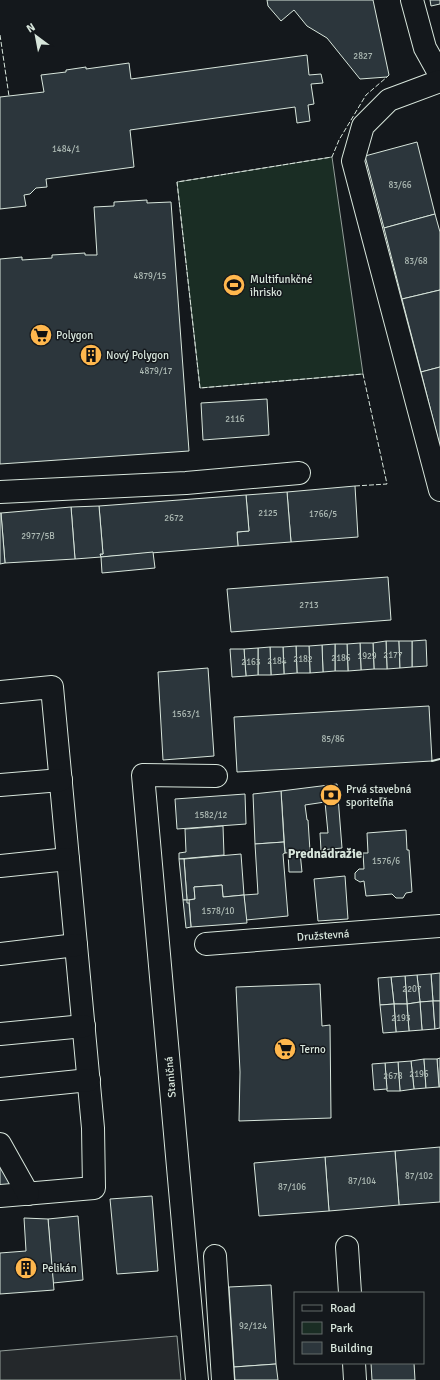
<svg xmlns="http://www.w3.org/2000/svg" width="440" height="1380" font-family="Signika,sans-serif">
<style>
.green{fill:#1a2d24;stroke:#939e99}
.parking{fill:#24282b;stroke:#939e99}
.building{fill:#2c363c;stroke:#d8e6dc}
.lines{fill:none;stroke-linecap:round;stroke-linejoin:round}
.minor-casing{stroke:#d8e6dc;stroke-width:24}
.minor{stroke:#14181c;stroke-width:22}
.fence{stroke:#d8e6dc;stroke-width:1;stroke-dasharray:5 2;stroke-linecap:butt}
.wall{stroke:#d8e6dc;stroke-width:2}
.labels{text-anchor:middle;stroke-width:3;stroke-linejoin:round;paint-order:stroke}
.number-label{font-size:9px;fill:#adbab4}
.poi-label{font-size:11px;fill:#d8e6dc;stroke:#14181c;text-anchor:start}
.street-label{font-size:11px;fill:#d8e6dc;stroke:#14181c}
.quarter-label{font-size:13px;font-weight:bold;fill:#d8e6dc;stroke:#14181c}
</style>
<rect width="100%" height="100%" fill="#14181c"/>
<path class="green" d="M332,157L363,374L200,388L177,182Z"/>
<path class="parking" d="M177,1336L181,1380H0V1351Z"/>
<g class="building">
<path d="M267,0H373L389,75L387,77L360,79L327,38L307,26L294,10L281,21L268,6Z"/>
<path d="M430,0H440V4L431,6Z"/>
<path d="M307,55L309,75L321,74L323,83L311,84L314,104L308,105L310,121L297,123L295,107L130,130L134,167L46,179L47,187L36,188L30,194L24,195L26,206L0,209V97L44,92L41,75L66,72V70L86,67V69L129,63L131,79Z"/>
<path d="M417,142L435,214L384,228L365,156Z"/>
<path d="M147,200V203L171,202L189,451L0,464V259L22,257V260L52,258V255L85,253V255H97L94,207L114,206V202Z"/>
<path d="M435,214L440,232V290L402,299L384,228Z"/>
<path d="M440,290V367L421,372L402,299Z"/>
<path d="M440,367V443H439L421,372Z"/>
<path d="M267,399L269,435L203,440L201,403Z"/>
<path d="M355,486L358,537L291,542L287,492Z"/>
<path d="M287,492L291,542L238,546L237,532L249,531L246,495Z"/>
<path d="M246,495L249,531L237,532L238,546L101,557L100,554H103L99,506Z"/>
<path d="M99,506L103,554H100L101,557L75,559L71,507Z"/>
<path d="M71,507L75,559L5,563L1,513Z"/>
<path d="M0,513H1L5,563L0,564Z"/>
<path d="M153,552L155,568L102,573L101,557Z"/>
<path d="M388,577L391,620L231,632L227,589Z"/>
<path d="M426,640L427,666L412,667V641Z"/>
<path d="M386,641H399L400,668L387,669Z"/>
<path d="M386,641L387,669H374L373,643Z"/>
<path d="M399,641H412V667L400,668Z"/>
<path d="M360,643H373L374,669L361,670Z"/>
<path d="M360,643L361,670L348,671L347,644Z"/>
<path d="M335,644H347L348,671H335Z"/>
<path d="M335,644V671L323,672L322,645Z"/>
<path d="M322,645L323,672L310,673L309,646Z"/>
<path d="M296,646H309L310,673H297Z"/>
<path d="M296,646L297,673L284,674L283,647Z"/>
<path d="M270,647H283L284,674L271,675Z"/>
<path d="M270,647L271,675H258V648Z"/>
<path d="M258,648V675L246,676L244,649Z"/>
<path d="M230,649H244L246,676L232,677Z"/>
<path d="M208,668L214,756L163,760L158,672Z"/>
<path d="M429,706L432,761L237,772L234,717Z"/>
<path d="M337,784L342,848L321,850L320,833H328L325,802L305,805L307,820H308L310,851L285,853L281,791Z"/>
<path d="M281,791L284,842L255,844L253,794Z"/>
<path d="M245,794L246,824L177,829L175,799Z"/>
<path d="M223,826L224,855L179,859V853L186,852L185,829Z"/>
<path d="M406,830L407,850H409L412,892L406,893L403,898H396L392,894L366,896L364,881L360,882L355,879V873L359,869H364L363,853H368L367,833Z"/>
<path d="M284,842L285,853L283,854L288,916L246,920L244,895L258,894L255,844Z"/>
<path d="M288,852H300L302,872H289Z"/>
<path d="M241,854L244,895L223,897L222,885L194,887L195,899L187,900L184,859Z"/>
<path d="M179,859H184L187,900H183Z"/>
<path d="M345,876L348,919L318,921L314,879Z"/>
<path d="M222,885L223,897L244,895L247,923L191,927L189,900L195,899L194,887Z"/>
<path d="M183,900H187V903H189L191,927L186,928Z"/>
<path d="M440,973V1001H433L431,974Z"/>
<path d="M431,974L433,1001L420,1002L417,975Z"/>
<path d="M417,975L420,1002L407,1004L405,976Z"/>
<path d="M405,976L407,1004H394L391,977Z"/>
<path d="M391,977L394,1004L380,1005L378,978Z"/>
<path d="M320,984L322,1026L330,1025L331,1118L239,1121L240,1072L236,987Z"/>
<path d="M433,1001L435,1029L422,1030L420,1002Z"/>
<path d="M433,1001H440V1028L435,1029Z"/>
<path d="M420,1002L422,1030L409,1031L407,1004Z"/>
<path d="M394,1004H407L409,1031L396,1032Z"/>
<path d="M394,1004L396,1032L383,1033L380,1005Z"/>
<path d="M440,1058V1087H439L437,1059Z"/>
<path d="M424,1059L426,1088L414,1089L411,1061Z"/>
<path d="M424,1059H437L439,1087L426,1088Z"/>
<path d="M411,1061L414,1089L400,1091L398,1062Z"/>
<path d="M398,1062L400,1091H387L385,1063Z"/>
<path d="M385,1063L387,1089L374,1090L372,1064Z"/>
<path d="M440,1147V1202L399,1205L395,1151Z"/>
<path d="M0,1149L20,1184L0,1186Z"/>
<path d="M395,1151L399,1205L329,1211L325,1157Z"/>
<path d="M325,1157L329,1211L259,1216L254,1163Z"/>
<path d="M152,1196L158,1271L117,1274L110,1199Z"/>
<path d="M78,1216L83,1280L53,1283L48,1219Z"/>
<path d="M24,1218L48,1219L54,1290L0,1294V1253L26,1251Z"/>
<path d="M271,1285L276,1364L234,1367L229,1287Z"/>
<path d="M371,1363H414L415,1380H372Z"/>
<path d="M276,1364L278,1380H235L234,1367Z"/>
</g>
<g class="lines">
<g class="minor-casing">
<g id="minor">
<path d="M412,0L425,48L440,75"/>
<path d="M440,81L389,100L363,126L353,161L440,490"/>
<path d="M0,492L186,483L299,473"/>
<path d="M0,692L52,687L93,1128L94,1188L0,1196"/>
<path d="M0,785L61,780"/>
<path d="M0,866L68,859"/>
<path d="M206,944L440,926"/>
<path d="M0,954L76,945"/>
<path d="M0,1034L84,1026"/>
<path d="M0,1089L89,1080"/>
<path d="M0,1144L28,1194"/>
<path d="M347,1247L350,1293"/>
<path d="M215,1256L223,1380"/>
<path d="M354,1363L355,1380"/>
<path d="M197,1380L143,775L216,776"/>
</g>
</g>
<use href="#minor" class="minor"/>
<g class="fence">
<path d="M0,35L9,96"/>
<path d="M355,486L387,484L363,374L200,388L177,182L332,157L339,140L366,95L387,77"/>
</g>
<path class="wall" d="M432,761L440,759"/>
</g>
<defs>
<g id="stadium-disc" transform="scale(1.15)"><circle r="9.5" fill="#ffb74d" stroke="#14181c"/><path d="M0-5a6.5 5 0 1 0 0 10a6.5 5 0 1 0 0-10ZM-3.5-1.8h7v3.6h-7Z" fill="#111"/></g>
<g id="supermarket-disc" transform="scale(1.15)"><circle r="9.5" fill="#ffb74d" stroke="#14181c"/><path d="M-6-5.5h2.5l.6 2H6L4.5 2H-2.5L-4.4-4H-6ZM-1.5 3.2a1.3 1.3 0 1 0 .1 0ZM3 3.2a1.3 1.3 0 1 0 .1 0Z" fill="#111"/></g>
<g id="building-disc" transform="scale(1.15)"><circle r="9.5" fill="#ffb74d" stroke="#14181c"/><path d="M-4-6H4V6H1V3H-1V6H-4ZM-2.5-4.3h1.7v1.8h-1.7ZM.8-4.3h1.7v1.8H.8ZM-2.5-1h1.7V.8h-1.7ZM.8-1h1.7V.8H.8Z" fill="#111"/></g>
<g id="bank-disc" transform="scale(1.15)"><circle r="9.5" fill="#ffb74d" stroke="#14181c"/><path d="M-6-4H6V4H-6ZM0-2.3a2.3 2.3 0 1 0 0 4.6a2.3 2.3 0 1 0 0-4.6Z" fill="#111"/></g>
</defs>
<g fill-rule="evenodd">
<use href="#stadium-disc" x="234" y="285"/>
<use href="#supermarket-disc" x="41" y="335"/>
<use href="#building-disc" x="91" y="355"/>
<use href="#bank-disc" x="331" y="795"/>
<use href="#supermarket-disc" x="285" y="1049"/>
<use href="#building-disc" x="26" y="1268"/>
</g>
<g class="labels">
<g class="number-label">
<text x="363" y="59">2827</text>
<text x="66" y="152">1484/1</text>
<text x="400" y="188">83/66</text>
<text x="416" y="264">83/68</text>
<text x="150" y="279">4879/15</text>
<text x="156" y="374">4879/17</text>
<text x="235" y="422">2116</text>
<text x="268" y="516">2125</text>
<text x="323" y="517">1766/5</text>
<text x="174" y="521">2672</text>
<text x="38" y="539">2977/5B</text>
<text x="309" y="608">2713</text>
<text x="393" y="658">2177</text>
<text x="367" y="659">1929</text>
<text x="341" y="661">2186</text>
<text x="303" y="662">2182</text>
<text x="277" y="664">2184</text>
<text x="251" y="665">2163</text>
<text x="186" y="717">1563/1</text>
<text x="333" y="742">85/86</text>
<text x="211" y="818">1582/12</text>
<text x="386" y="864">1576/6</text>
<text x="218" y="914">1578/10</text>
<text x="412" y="992">2207</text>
<text x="401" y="1021">2193</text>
<text x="419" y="1077">2196</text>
<text x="393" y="1079">2678</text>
<text x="419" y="1179">87/102</text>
<text x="362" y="1184">87/104</text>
<text x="292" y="1190">87/106</text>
<text x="253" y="1329">92/124</text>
</g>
<g class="poi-label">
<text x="250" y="283">Multifunkčné<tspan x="250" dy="13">ihrisko</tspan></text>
<text x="56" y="339">Polygon</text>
<text x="106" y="359">Nový Polygon</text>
<text x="346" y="793">Prvá stavebná<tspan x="346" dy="13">sporiteľňa</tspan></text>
<text x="300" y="1053">Terno</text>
<text x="42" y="1272">Pelikán</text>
</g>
<g class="street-label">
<text transform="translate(323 935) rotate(-4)" y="4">Družstevná</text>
<text transform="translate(170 1077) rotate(-95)" y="4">Staničná</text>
</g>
<g class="quarter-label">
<text x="325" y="858">Prednádražie</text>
</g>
</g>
<rect x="294" y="1292" width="130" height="72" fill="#14181c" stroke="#626a69"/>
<rect x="302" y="1305" width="20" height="6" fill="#14181c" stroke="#626a69"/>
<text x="330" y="1312" font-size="12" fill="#d8e6dc">Road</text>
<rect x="302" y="1322" width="20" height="12" fill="#1a2d24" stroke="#626a69"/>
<text x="330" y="1332" font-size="12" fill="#d8e6dc">Park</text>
<rect x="302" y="1342" width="20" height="12" fill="#2c363c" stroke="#626a69"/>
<text x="330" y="1352" font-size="12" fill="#d8e6dc">Building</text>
<g transform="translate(36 36) rotate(328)" stroke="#14181c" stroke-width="3" paint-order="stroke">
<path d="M0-3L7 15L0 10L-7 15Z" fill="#d8e6dc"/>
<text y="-6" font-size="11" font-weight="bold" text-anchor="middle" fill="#d8e6dc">N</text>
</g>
</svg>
